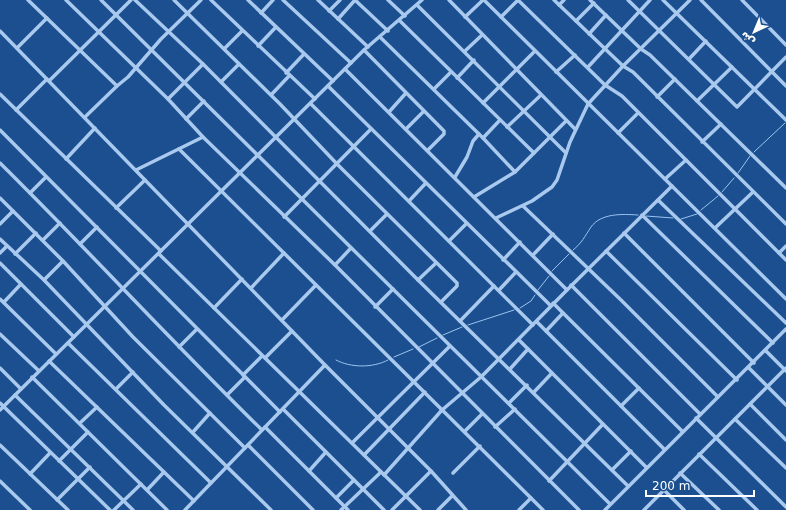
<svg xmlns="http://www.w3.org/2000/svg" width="786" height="510" font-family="'DejaVu Sans','Noto Sans Arabic',sans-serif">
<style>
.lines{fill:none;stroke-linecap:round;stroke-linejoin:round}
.stream{stroke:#9cc4f0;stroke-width:1}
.minor{stroke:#a9c9ee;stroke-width:3.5}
</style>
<rect width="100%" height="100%" fill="#1b4f8f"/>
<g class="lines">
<g class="stream">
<path d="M754,152L785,123"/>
<path d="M738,173L750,156"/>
<path d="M722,192L734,178"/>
<path d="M701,210L718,196"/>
<path d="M646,216L673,218"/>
<path d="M681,219L697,214"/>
<path d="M573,250C582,243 585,236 591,227C601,213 622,214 638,215"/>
<path d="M552,271L569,254"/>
<path d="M538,290L549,276"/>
<path d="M520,308L531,301L535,295"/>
<path d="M468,325L514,310"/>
<path d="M443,335L462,327"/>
<path d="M419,347L437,338"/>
<path d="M394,357L413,349"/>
<path d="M336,360C351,368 373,368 388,360"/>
</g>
<g class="minor">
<path d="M28,0L117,86L85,117"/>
<path d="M66,0L168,99"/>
<path d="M101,0L610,504"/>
<path d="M135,0L203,64L418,280L628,486"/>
<path d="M174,0L280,104L337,164L457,283V286L441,302"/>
<path d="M211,0L315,99"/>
<path d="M248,0L333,81"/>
<path d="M283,0L351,63"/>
<path d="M318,0L368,47"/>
<path d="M355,0L388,31"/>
<path d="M388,0L405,16"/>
<path d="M449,0L575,129"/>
<path d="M484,0L786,299"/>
<path d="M518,0L605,85L622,96L786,260"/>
<path d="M554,0L623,66L633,72L786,224"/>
<path d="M590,0L641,49L650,55L786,188"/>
<path d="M628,0L737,107L786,57"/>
<path d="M663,0L786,120"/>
<path d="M701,0L786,86"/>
<path d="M742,0L786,45"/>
<path d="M417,5L566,153"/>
<path d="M559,5L564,0"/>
<path d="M329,11L340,0"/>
<path d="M261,13L273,0"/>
<path d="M465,17L483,0"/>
<path d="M501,17L518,0"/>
<path d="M338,19L355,0"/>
<path d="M400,21L534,153"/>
<path d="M576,21L594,3"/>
<path d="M0,31L325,365L431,471L466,510"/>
<path d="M589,34L606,15"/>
<path d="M380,37L483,138L515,172"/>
<path d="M258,46L276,27"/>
<path d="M17,48L47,18"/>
<path d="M224,49L242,31"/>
<path d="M364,50L444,131V134L428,150"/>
<path d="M465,51L482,35"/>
<path d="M689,59L706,41"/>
<path d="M203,64L168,99L203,137L335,265L579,510"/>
<path d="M588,67L650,0"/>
<path d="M345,69L567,290"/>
<path d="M556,72L575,55"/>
<path d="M286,73L304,54"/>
<path d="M457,78L474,60"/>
<path d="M49,81L131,0"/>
<path d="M221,82L239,64"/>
<path d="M117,86L128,77L161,39L201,0"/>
<path d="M328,86L551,306"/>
<path d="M434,89L451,72"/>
<path d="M0,94L161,251"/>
<path d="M271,95L289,76"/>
<path d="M657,97L675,79"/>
<path d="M697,101L732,67"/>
<path d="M483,103L535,51"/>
<path d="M311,104L533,325"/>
<path d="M16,110L47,79"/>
<path d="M389,112L406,93"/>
<path d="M186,119L204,101"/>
<path d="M507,127L541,95"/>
<path d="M406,129L424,111"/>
<path d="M0,130L280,412"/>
<path d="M618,133L638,113"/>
<path d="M483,138L500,120"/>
<path d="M702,142L721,124"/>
<path d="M179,149L543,510"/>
<path d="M66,159L95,128"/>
<path d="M0,163C89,251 173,343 262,430"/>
<path d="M136,170L203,137"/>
<path d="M455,177L467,157L473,141L479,134"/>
<path d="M665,179L686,160"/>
<path d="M30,193L46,177"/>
<path d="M474,197L515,172L566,121"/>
<path d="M0,198L63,261L133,337L245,448"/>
<path d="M658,200L786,323"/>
<path d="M409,201L425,184"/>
<path d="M523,206L621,300L718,397"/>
<path d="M116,208L145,180"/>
<path d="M642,215L773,343"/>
<path d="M284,217L371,129"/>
<path d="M496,218L532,201L552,187L557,180L570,142L588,104L623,66L690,0"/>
<path d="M0,224L13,211"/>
<path d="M715,228L753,192"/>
<path d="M370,231L387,214"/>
<path d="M624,233L754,363"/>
<path d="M0,239L44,280L164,405L271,510"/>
<path d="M43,240L60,223"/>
<path d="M449,241L466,224"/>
<path d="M80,244L97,227"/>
<path d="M606,251L737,380"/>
<path d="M0,253L7,246"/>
<path d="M779,253L786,246"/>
<path d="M15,254L36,233"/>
<path d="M159,254L420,510"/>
<path d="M533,255L553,234"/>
<path d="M503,260L520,242"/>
<path d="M0,263L74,337"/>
<path d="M335,265L351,248"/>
<path d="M44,280L63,261"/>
<path d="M418,280L436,263"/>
<path d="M571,285L700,414"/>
<path d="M251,288L284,253"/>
<path d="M499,290L516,272"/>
<path d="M0,299L56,354"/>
<path d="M4,302L21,284"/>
<path d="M553,303L682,431"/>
<path d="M375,307L393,289"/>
<path d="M214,308L242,279"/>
<path d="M282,320L316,285"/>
<path d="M460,321L494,286"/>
<path d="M537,322L664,449"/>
<path d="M546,331L563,313"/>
<path d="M0,334L39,371"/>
<path d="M519,340L646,467"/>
<path d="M68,343L211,483"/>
<path d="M179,347L197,329"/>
<path d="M766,351L786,371"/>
<path d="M265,358L292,331"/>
<path d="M49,361L194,501"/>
<path d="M0,368L21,389"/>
<path d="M749,368L786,405"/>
<path d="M510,369L528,349"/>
<path d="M243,375L262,356"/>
<path d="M32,377L167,510"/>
<path d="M116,389L133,372"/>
<path d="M534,392L552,373"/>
<path d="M15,395L133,510"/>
<path d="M227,395L245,377"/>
<path d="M0,403L110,510"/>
<path d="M509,403L527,385"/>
<path d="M750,404L786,440"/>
<path d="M621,406L639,388"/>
<path d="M283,409L384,510"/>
<path d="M0,410L364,50L422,0"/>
<path d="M696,418L786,507"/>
<path d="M735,419L786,468"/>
<path d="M80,423L97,407"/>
<path d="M265,427L348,510"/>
<path d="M495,427L515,409"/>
<path d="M465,431L482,414"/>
<path d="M193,432L210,413"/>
<path d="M352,443L450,346"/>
<path d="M0,445L68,510"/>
<path d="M248,445L313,510"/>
<path d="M699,454L757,510"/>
<path d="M364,455L425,392"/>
<path d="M59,461L88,432"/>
<path d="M612,470L631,451"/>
<path d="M309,471L326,452"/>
<path d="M453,473L480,446"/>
<path d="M680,473L719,510"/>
<path d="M30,474L50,453"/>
<path d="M384,475L442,410L481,377L567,290L672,186"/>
<path d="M0,481L30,510"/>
<path d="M549,481L603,424"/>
<path d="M147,490L164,472"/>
<path d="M664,490L684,510"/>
<path d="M336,498L354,480"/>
<path d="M57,500L90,467"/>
<path d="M114,510L141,484"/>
<path d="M185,510L325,365"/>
<path d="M341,510L381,472"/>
<path d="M392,510L431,471"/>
<path d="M438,510L452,496"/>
<path d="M519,510L531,498"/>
<path d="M605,510L786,329"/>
<path d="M644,510L786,368"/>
</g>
</g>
<g transform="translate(754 32) rotate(224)" stroke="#1b4f8f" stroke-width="3" paint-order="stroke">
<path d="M0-3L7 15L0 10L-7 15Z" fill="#ffffff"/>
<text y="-6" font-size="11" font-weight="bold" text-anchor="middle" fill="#ffffff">ش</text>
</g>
<path d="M646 490v6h108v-6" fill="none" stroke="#ffffff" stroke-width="2"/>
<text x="652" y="490" font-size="12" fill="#ffffff" stroke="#1b4f8f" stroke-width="3" paint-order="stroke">200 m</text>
</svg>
